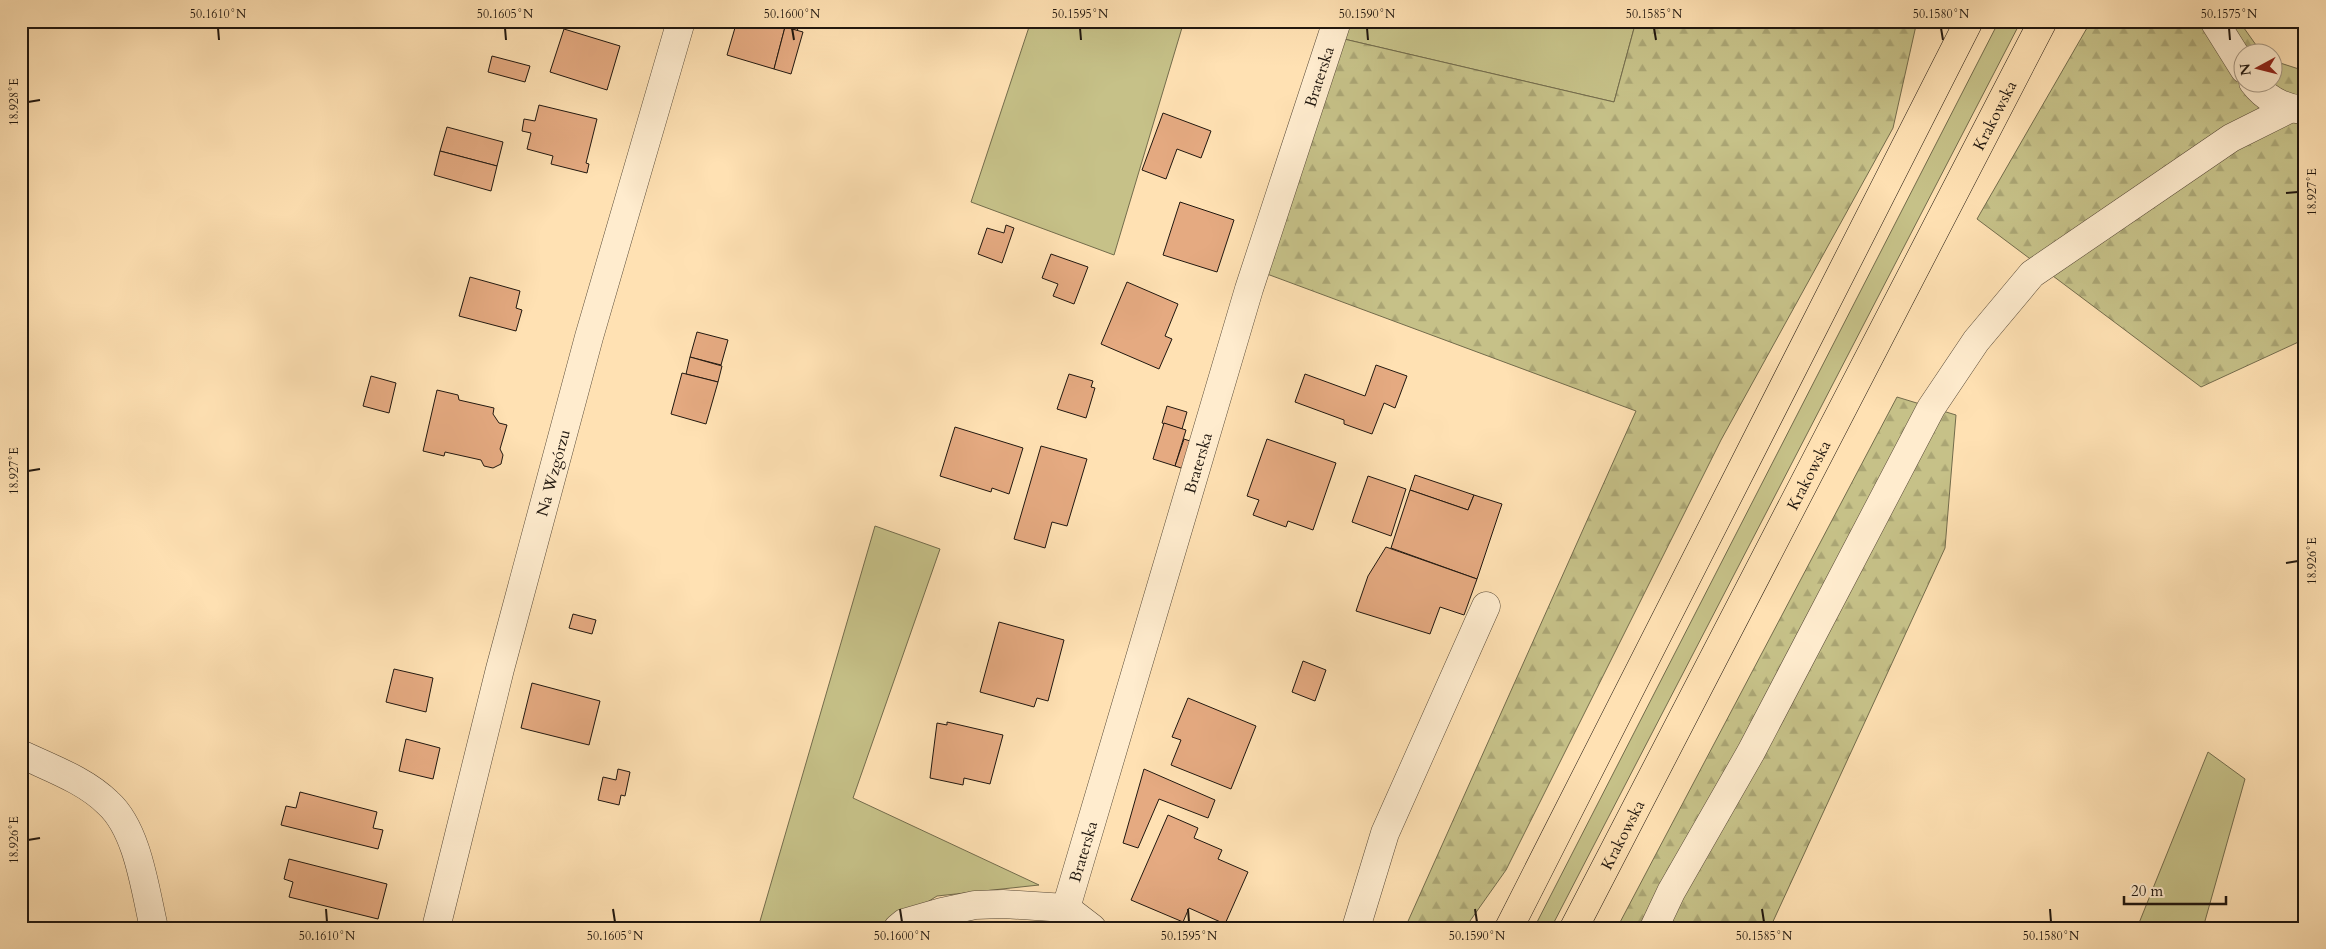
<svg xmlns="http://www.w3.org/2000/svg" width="2326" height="949" font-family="Cardo,serif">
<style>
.green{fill:#c6c188;stroke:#736c4c}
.forest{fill:url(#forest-firs);stroke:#736c4c}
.building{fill:#e5aa81;stroke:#20170f}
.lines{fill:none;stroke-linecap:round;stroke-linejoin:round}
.minor-casing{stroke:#584a38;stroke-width:29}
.major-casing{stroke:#20170f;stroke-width:29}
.minor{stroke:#ffecce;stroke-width:28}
.major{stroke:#ffe1b3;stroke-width:28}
.ticks{fill:none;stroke:#20170f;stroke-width:2}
.labels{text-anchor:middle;stroke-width:5;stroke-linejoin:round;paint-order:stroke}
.street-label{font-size:16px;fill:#20170f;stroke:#ffecce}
.neatline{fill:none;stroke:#20170f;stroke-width:2}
.ticks-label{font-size:12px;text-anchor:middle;fill:#20170f}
</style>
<defs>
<pattern id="forest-firs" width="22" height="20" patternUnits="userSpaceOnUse" patternTransform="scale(1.25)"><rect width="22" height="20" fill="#c6c188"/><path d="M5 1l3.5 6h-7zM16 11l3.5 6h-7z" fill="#aaa574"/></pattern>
</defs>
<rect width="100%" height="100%" fill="#ffe1b3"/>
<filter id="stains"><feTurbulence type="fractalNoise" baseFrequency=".004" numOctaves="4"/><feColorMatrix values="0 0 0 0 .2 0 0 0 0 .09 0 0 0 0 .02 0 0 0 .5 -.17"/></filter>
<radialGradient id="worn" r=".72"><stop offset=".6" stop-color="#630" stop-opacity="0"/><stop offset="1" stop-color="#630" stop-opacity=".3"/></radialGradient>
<g class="green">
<path d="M1031,21H1184L1114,255L971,202Z"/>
<path d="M1350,21H1636L1614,102L1344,39Z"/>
<path d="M1999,21H2021L1551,928H1534Z"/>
<path d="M875,526L940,549L853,798L1039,885L937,896L886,928H758Z"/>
<path d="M2208,752L2245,779L2203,928H2137Z"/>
</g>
<g class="forest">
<path d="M1636,21H1917L1893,128L1721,440L1506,870L1465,928H1405L1636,411L1267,274L1344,39L1614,102Z"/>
<path d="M2091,21H2239L2261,52H2244V82H2274V61L2305,71V339L2201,387L1977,219Z"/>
<path d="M1897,397L1956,415L1945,548L1770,928H1617Z"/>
</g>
<g class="building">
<path d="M737,21H801L797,31L785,27L774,69L727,55Z"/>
<path d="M1258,21H1279L1277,27Z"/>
<path d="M785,27L803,32L791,74L774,69Z"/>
<path d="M564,29L620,46L607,90L550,72Z"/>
<path d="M492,56L530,66L525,82L488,72Z"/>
<path d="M539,105L597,119L586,163L589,164L587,173L551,164L553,156L527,149L531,133L522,131L524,119L535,121Z"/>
<path d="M1163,113L1211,131L1201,158L1177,149L1166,179L1142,170Z"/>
<path d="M447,127L503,142L497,166L440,151Z"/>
<path d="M440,151L497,166L491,191L434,175Z"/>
<path d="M1180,202L1234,220L1217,272L1163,255Z"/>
<path d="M1006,225L1014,228L1002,263L978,254L987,228L1004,233Z"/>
<path d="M1051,254L1088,267L1074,304L1053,296L1058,284L1042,278Z"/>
<path d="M470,277L520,291L516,308L522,310L516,331L459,316Z"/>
<path d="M1127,282L1178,304L1165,336L1172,339L1159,369L1101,344Z"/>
<path d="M697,332L728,340L721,365L690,357Z"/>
<path d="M690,357L722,366L718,382L686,374Z"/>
<path d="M1376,365L1407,376L1395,408L1384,403L1372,434L1344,424V420L1295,402L1305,374L1365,396Z"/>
<path d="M682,373L718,382L706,424L671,414Z"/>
<path d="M1069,374L1093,381L1091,387L1095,388L1086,418L1057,409Z"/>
<path d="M371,376L396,383L389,413L363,406Z"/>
<path d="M437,390L458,395L459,400L494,408L493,414L499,423L507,425L500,449L503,455L501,464L493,468L484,466L481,460L445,452L444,456L423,451Z"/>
<path d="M1167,406L1187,412L1182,429L1162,423Z"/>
<path d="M1164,423L1186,430L1175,466L1153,459Z"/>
<path d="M955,427L1023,448L1009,494L992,488L991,492L940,476Z"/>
<path d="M1184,439L1196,443L1187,470L1175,466Z"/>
<path d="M1267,439L1336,463L1313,530L1288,521L1286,527L1253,515L1259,500L1247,496Z"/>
<path d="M1041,446L1087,459L1067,526L1052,522L1045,548L1014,539Z"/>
<path d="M1415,475L1474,495L1468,510L1410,490Z"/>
<path d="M1368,476L1406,489L1391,536L1352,522Z"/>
<path d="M1410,490L1468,510L1474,495L1502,504L1477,579L1391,548Z"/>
<path d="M1386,547L1477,579L1464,615L1440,607L1430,634L1356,611L1368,576Z"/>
<path d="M573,614L596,620L592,634L569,628Z"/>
<path d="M999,622L1064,640L1048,701L1037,698L1034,707L980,692Z"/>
<path d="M1303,661L1326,670L1315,701L1292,692Z"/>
<path d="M394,669L433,678L426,712L386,702Z"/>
<path d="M532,683L600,701L589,745L521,728Z"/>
<path d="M1188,698L1256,726L1231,789L1171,765L1181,740L1172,737Z"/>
<path d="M947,722L1003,735L990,784L964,778L963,785L930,778L937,723L947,725Z"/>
<path d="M406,739L440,748L433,779L399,771Z"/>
<path d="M618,769L630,772L625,796L621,795L619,805L598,800L603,777L616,780Z"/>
<path d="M1144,769L1215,800L1208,818L1159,799L1138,848L1123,843Z"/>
<path d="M300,792L377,812L373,828L383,830L378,849L281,825L286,806L296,808Z"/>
<path d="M1168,815L1198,828L1194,838L1222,850L1218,859L1248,872L1225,924L1189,908L1183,922L1131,900Z"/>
<path d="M289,859L387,884L378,919L289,897L293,882L284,879Z"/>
</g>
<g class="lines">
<g class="minor-casing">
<g id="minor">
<path d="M2214,21L2244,69"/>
<path d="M2253,82C2265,98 2283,108 2303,110"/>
<path d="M21,754C50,768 85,780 108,803C138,830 145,890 154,928"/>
<path id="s1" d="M1066,908L1249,289L1337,21"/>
<path id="s2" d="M436,928L500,669L589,337L681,21"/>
<path d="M898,928L904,923L942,912L975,905L1003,904L1066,908L1092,928"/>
<path d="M1356,928L1385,833L1486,606"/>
<path d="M1654,928L1671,892L1751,752L1931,408L1976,341L2032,274L2231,138L2289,109"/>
</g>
</g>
<g class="major-casing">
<g id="major">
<path d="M1509,928L1969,21"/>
<path id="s3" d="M1574,928L2043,21"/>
</g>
</g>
<use href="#minor" class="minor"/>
<use href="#major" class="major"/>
</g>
<path class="ticks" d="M218,28L219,40M505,28L506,40M792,28L794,40M1080,28L1081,40M1367,28L1368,40M1654,28L1656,40M1941,28L1943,40M2229,28L2230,40M28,102L40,100M2286,193L2298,192M28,471L40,469M2286,563L2298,561M28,840L40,838M326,909L327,922M613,909L615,922M900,909L902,922M1188,909L1189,922M1475,909L1477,922M1762,909L1764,922M2050,909L2051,922"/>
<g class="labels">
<g class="street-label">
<text dy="6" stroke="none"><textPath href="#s1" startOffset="869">Braterska</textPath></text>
<text dy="6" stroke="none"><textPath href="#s3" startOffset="915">Krakowska</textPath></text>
<text dy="6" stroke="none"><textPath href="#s1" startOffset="464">Braterska</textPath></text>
<text dy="6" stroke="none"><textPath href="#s2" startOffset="470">Na Wzgórzu</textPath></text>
<text dy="6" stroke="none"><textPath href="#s3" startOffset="510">Krakowska</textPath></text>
<text dy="6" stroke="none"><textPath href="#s3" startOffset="105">Krakowska</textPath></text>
<text dy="6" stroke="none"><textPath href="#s1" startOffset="59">Braterska</textPath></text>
</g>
</g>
<rect width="2326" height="949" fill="none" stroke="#ffe1b3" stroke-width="55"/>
<g transform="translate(2258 68) rotate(263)"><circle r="24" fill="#ffecce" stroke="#a69782"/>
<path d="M0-4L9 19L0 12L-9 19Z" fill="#8f2418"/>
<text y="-8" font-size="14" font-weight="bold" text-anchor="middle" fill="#20170f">N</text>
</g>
<path d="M2124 896v8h102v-8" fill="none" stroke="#20170f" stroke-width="2.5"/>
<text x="2131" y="896" font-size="15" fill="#20170f" stroke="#ffecce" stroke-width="4" paint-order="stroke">20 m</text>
<rect x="28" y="28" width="2270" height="894" class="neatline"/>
<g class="ticks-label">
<text x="218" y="18">50.1610°N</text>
<text x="505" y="18">50.1605°N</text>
<text x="792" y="18">50.1600°N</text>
<text x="1080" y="18">50.1595°N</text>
<text x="1367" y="18">50.1590°N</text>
<text x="1654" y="18">50.1585°N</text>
<text x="1941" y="18">50.1580°N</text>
<text x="2229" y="18">50.1575°N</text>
<text transform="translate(14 102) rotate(-90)" y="4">18.928°E</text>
<text transform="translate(2312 192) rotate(-90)" y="4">18.927°E</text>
<text transform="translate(14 471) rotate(-90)" y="4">18.927°E</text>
<text transform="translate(2312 561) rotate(-90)" y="4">18.926°E</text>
<text transform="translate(14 840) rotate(-90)" y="4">18.926°E</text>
<text x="327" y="940">50.1610°N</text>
<text x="615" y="940">50.1605°N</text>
<text x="902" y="940">50.1600°N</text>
<text x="1189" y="940">50.1595°N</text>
<text x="1477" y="940">50.1590°N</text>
<text x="1764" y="940">50.1585°N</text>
<text x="2051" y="940">50.1580°N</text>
</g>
<rect width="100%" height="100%" filter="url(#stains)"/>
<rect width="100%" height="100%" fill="url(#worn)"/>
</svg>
